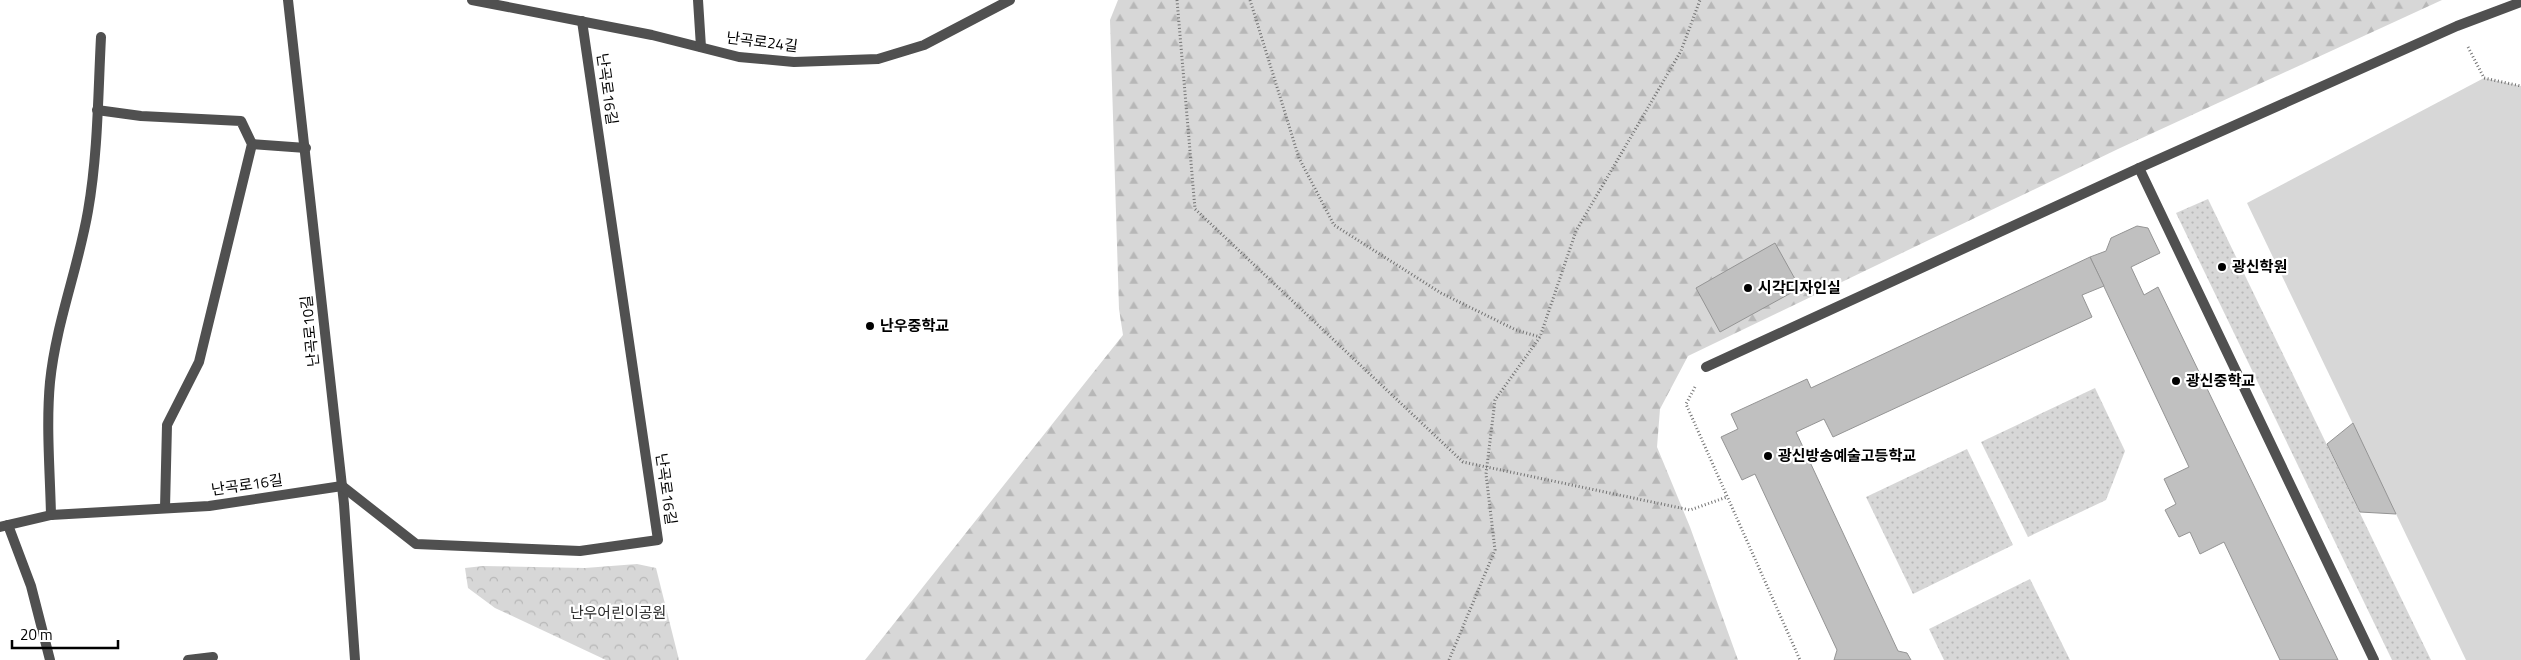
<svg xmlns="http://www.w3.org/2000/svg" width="2521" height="660" font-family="'Titillium Web','Noto Sans KR',sans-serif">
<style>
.grass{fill:#d7d7d7}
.forest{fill:url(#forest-firs)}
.park{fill:url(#park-crowns)}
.garden{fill:url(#garden-dots)}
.building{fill:#c0c0c0;stroke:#949494}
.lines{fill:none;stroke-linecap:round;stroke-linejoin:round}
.path{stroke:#727272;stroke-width:3;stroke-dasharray:1 2.5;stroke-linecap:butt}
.service{stroke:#505050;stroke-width:10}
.minor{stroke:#505050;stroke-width:10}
.poi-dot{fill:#000;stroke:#fff;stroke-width:2}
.labels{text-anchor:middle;stroke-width:4.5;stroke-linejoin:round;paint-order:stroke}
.street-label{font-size:15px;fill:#000;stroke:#fff}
.poi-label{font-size:15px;font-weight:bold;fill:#000;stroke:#fff;text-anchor:start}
.park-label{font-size:15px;fill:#2e2e2e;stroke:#fff}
</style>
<defs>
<pattern id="forest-firs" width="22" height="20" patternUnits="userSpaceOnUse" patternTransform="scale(1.25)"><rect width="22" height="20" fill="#d7d7d7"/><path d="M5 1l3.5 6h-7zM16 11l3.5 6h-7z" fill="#b7b7b7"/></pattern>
<pattern id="park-crowns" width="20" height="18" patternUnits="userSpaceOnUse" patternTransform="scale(1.25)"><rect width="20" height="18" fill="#d7d7d7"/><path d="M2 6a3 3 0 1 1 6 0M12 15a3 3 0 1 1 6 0" fill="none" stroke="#b7b7b7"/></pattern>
<pattern id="garden-dots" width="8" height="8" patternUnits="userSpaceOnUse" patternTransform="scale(1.25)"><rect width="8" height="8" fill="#d7d7d7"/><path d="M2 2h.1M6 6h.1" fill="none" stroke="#b7b7b7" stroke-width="1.8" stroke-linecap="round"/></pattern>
</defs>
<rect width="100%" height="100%" fill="#fff"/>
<path class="grass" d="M2484,78L2521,86V660H2466L2247,203Z"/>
<path class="forest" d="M1118,0H2442L2118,149L1688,356L1660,409L1657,447L1690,527L1738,660H865L1123,335L1119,309L1110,20Z"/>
<path class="park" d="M637,564L656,568L679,660H606L495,608L468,588L465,568L483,566L585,568Z"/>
<g class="garden">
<path d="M2208,199L2431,660H2392L2176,213Z"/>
<path d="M2095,388L2125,451L2106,500L2028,537L1981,442Z"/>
<path d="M1967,449L2013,545L1913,594L1866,497Z"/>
<path d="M2030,579L2070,660H1944L1929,629Z"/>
</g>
<g class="building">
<path d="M2137,226L2148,228L2160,253L2131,267L2144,295L2158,287L2338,660H2280L2224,542L2200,554L2190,532L2179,537L2165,510L2176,504L2164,479L2189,467L2090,257L2106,251L2111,238Z"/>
<path d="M1775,243L1800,288L1720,332L1696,288Z"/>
<path d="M2090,257L2104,286L2082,295L2092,317L1833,437L1824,419L1796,432L1898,651L1907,653L1911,660H1834L1837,650L1755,474L1742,480L1721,437L1738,429L1731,414L1807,379L1811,388Z"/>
<path d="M2353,423L2396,514L2360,512L2327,444Z"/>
</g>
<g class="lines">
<g class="path">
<path d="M1177,0L1195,209L1463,462L1690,510L1727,497"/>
<path d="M1250,0L1299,158L1334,225L1441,293L1516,330L1540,337"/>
<path d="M2468,47L2484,78L2521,86"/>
<path d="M1695,387L1686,404L1800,660"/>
<path d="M1449,660L1495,550L1486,474L1495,400L1540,337L1576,231L1681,51L1700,0"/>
</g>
<g class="service">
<path d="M2139,168L2374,660"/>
<path d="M1706,367L2139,168L2457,26L2521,2"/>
</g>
<g class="minor">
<path d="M288,0L344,504L355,660"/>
<path d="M472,0L652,35L739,57L794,62L878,59L924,45L1010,0"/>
<path d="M698,0L701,47"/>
<path d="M97,110L141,116L241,121L252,144L199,362L167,425L165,508"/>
<path d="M252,144L306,148"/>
<path d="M51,515C50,471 46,425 50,382C56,323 78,269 88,211C98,154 98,94 101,37"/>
<path d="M8,525L31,586L50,660"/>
<path d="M0,527L51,515L209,506L342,486L416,544L580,551L658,540L582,21"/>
<path d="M188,660L213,657"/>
</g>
</g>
<g class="poi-dot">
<circle cx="2222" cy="267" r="5"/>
<circle cx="1748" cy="288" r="5"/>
<circle cx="870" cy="326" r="5"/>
<circle cx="2176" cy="381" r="5"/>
<circle cx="1768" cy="456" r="5"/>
</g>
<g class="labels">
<g class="street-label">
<text transform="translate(762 42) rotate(7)" y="5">난곡로24길</text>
<text transform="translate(607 89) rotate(82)" y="5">난곡로16길</text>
<text transform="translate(310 331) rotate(-96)" y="5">난곡로10길</text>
<text transform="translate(247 485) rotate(-8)" y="5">난곡로16길</text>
<text transform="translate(666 489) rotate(82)" y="5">난곡로16길</text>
</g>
<g class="poi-label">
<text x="2232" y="272">광신학원</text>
<text x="1758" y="293">시각디자인실</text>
<text x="880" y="331">난우중학교</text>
<text x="2186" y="386">광신중학교</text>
<text x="1778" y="461">광신방송예술고등학교</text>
</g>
<g class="park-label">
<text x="618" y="618">난우어린이공원</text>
</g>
</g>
<path d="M12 640v8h106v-8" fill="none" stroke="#000000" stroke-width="2.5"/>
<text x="20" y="640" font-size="15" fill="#000000" stroke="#ffffff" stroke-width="4" paint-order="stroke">20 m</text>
</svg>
